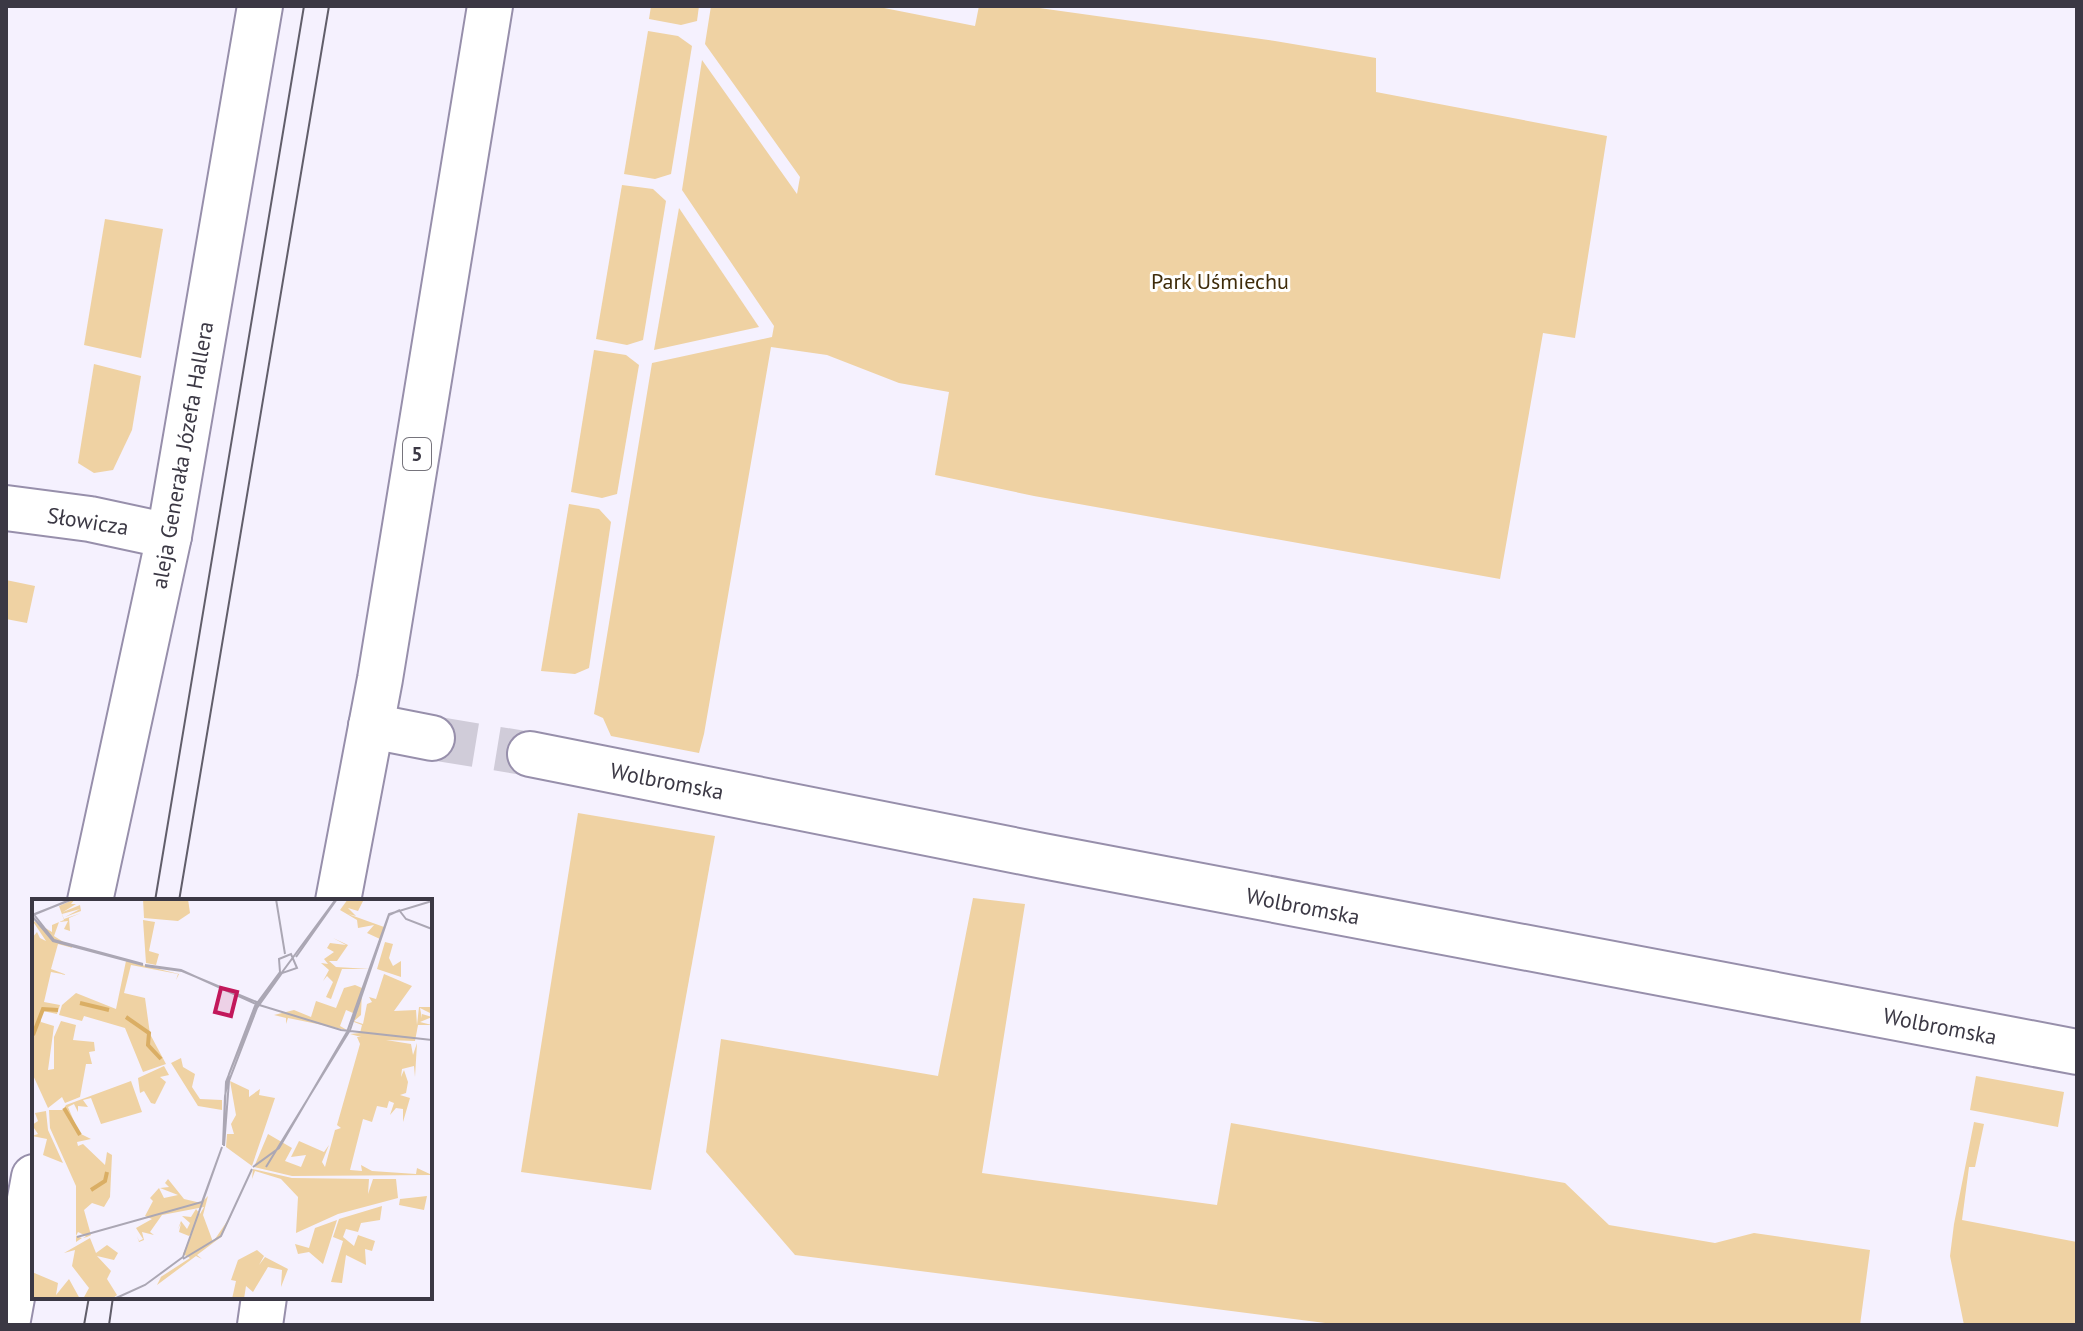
<svg xmlns="http://www.w3.org/2000/svg" width="2083" height="1331" font-family="'PT Sans',sans-serif">
<style>
.green{fill:#efd2a3}
.lines{fill:none;stroke-linecap:round;stroke-linejoin:round}
.minor-tunnel{stroke:#d0ccd9;stroke-width:44;stroke-dasharray:44 22;stroke-linecap:butt}
.minor-casing{stroke:#978fab;stroke-width:48}
.major-casing{stroke:#978fab;stroke-width:48}
.minor{stroke:#fff;stroke-width:44}
.major{stroke:#fff;stroke-width:44}
.tram{stroke:#615e6a;stroke-width:2}
.labels{text-anchor:middle;stroke-width:6;stroke-linejoin:round;paint-order:stroke}
.shield{fill:#fff;stroke:#76747c;stroke-width:2}
.shield-label{font-size:20px;font-weight:bold;fill:#3b3844}
.park-label{font-size:22px;fill:#3f2c0b;stroke:#fff}
.street-label{font-size:22px;fill:#3b3844;stroke:#fff}
.inset-river{fill:none;stroke:#daae64;stroke-width:4}
.inset-road{fill:none;stroke:#aba7b4;stroke-width:2}
.view{fill:#c2185b;fill-opacity:0.15;stroke:#c2185b;stroke-width:4}
.inset-edge{fill:none;stroke:#3b3844;stroke-width:4}
</style>
<rect width="100%" height="100%" fill="#f5f1fe"/>
<g class="green">
<path d="M651,6H699L697,21L681,25L649,19Z"/>
<path d="M711,6H874L975,26L979,6H1025L1275,41L1376,58V92L1607,136L1575,338L1543,333L1500,579L1034,496L935,475L949,392L899,383L827,355L771,347L704,734L699,753L611,736L603,718L594,714L652,363L772,337L774,326L682,190L702,60L797,194L800,177L705,44Z"/>
<path d="M648,31L678,36L692,46L671,174L655,179L624,174Z"/>
<path d="M622,185L653,189L666,201L643,340L627,345L596,339Z"/>
<path d="M679,208L759,327L654,350Z"/>
<path d="M105,219L163,229L141,358L84,345Z"/>
<path d="M594,350L626,355L639,365L617,494L602,498L571,492Z"/>
<path d="M94,364L141,376L132,430L113,470L94,473L78,463Z"/>
<path d="M569,504L599,509L611,522L589,668L575,674L541,671Z"/>
<path d="M6,580L35,586L27,623L6,619Z"/>
<path d="M578,813L715,836L651,1190L521,1172Z"/>
<path d="M973,898L1025,904L982,1173L1217,1205L1231,1123L1565,1183L1609,1225L1715,1243L1754,1233L1870,1250L1860,1325H1341L795,1255L706,1152L721,1039L938,1076Z"/>
<path d="M1976,1076L2064,1092L2058,1127L1970,1110Z"/>
<path d="M1974,1122L1984,1124L1975,1167H1969L1962,1220L2077,1242V1325H1964L1950,1256L1954,1224Z"/>
</g>
<g class="lines">
<path class="minor-tunnel" d="M432,738L530,754"/>
<g class="minor-casing">
<g id="minor">
<path d="M6,508L90,519L169,536"/>
<path d="M371,726L432,738"/>
<path d="M530,754L1043,856L2077,1052"/>
</g>
</g>
<g class="major-casing">
<g id="major">
<path d="M90,901L169,536L260,6"/>
<path d="M338,901L380,679L490,6"/>
<path d="M7,1325L34,1177"/>
<path d="M260,1325L264,1297"/>
</g>
</g>
<use href="#minor" class="minor"/>
<use href="#major" class="major"/>
<g class="tram">
<path d="M155,901L304,6"/>
<path d="M179,901L329,6"/>
<path d="M84,1325L89,1297"/>
<path d="M109,1325L113,1297"/>
</g>
</g>
<g class="labels">
<rect class="shield" x="403" y="438" width="28" height="32" rx="6"/>
<g class="shield-label">
<text x="417" y="461">5</text>
</g>
<g class="park-label">
<text x="1220" y="289">Park Uśmiechu</text>
</g>
<g class="street-label">
<text transform="translate(182 455) rotate(-80)" y="8">aleja Generała Józefa Hallera</text>
<text transform="translate(88 521) rotate(9)" y="8">Słowicza</text>
<text transform="translate(667 781) rotate(11)" y="8">Wolbromska</text>
<text transform="translate(1303 906) rotate(11)" y="8">Wolbromska</text>
<text transform="translate(1940 1026) rotate(11)" y="8">Wolbromska</text>
</g>
</g>
<g transform="translate(32 899)">
<rect width="400" height="400" fill="#f5f1fe"/>
<path d="M43,0L39,5H44L31,13L48,6L49,12L33,18L48,10L30,15L32,20L49,14L37,19L38,32L32,30L36,22L27,23L22,37L41,49L26,45L19,70L35,76L19,73L12,103L28,106L25,115L11,112L8,117L9,123L22,127L16,171L22,170V138L29,122L44,126L41,141L62,143L63,152L57,153L60,165H54L48,198L33,204L30,198L16,209L0,174V39L5,33L8,39L14,42L0,21L20,33V26L32,21L27,7ZM111,0H156L158,14L146,22L112,19ZM316,0H332L326,12L316,9L324,17L316,15L352,28L348,40L335,34L342,26L326,29L325,21L308,11ZM111,21L123,23L117,52L127,55L124,66L114,64ZM301,39L316,46L305,62H297L304,68L338,70H310L299,100L294,98L301,83L295,77L291,82L297,71L289,64L296,65L292,60L302,53L295,49L298,44L314,46ZM353,43L361,45L357,59L361,67L369,62V78L345,70ZM94,62L147,75L144,81L146,75L99,66L92,94L113,99L118,135L134,165L111,173L93,129L52,117L50,122L27,116L30,106L44,94L84,110ZM352,75L380,87L362,112L384,111L385,126L387,108H398V114L388,109L390,119V115L400,118L388,123L400,126H386L383,142L354,141L379,145L381,156L385,144L383,178L382,167L370,170L369,178L372,171L376,183L374,194L368,196L378,199L371,223V210L364,209L358,216L362,204L357,202L355,209L345,207L340,223L331,220L318,271L330,272L329,266L340,272L384,275L385,269L400,276L260,277L222,268L236,235L260,249L253,262L269,268L274,256L259,258L267,242L292,253L297,246L290,263L293,268L303,231L309,229L305,226L328,145L325,138H329L318,135L328,134L330,126L322,123L321,114L314,111L308,127L315,131L256,119L254,125V119L242,116L262,111L279,118L284,102L304,109L312,89L323,86L330,89L329,116L322,122L331,125L335,105L340,103L337,98L344,100ZM149,159L151,168L163,175L160,188L168,200L190,201V211L166,207L139,164ZM132,167L137,176L128,178L134,183L123,205L119,204L112,192L108,194L106,179ZM99,182L110,213L69,225L59,199L51,201L56,208L46,207V213L42,205L36,208L47,234L59,240L45,243L46,247L51,245L73,266L75,253L80,256L78,298L72,308L60,304L52,311L59,336L55,338L51,339L54,337L46,333L44,337L50,339L44,343V287L18,229L17,211H31L34,206ZM198,182L217,191V198L228,190L227,196L243,199L220,267L194,248L195,235H202L199,225L204,216ZM14,212L16,231L31,264L11,256L15,240L0,237L6,235L0,226L6,222L3,214ZM221,270L260,279L337,280L336,295L341,280H364L366,299L306,315L264,334L266,298L249,280L223,272L220,280ZM136,280L152,300L169,304L176,297L171,316L181,343L200,315L189,338L165,356L170,360L164,357L125,386L129,378L121,383L158,359L151,355L160,333L157,337L147,333L149,324L146,330L149,322L155,330L158,324L150,317L159,318L164,310L168,315L172,308L130,316L118,333L122,336L110,333L112,341L107,343L105,337L107,342L111,340L104,329L120,320L113,317L121,302L118,299L127,289L132,299L146,296L128,289L137,288L133,284ZM395,297L392,311L367,306L368,300ZM350,307L348,321L329,324L326,333L314,330L311,338L322,347L326,336L343,342L340,352L333,350L334,366L314,356L310,384L299,383L311,342L301,338L307,320ZM305,321L291,365L277,353L266,355L263,345L277,349L283,329ZM58,339L64,354L75,346L86,354L82,361L65,357L79,372L75,380L85,396L80,400H51L57,389L40,367L43,351L32,354ZM225,351L232,357L227,366L233,358L256,370L249,388L250,371L236,368L221,393L214,387L212,400H200L204,382L199,381L206,361ZM0,373L26,384L24,396L37,380L48,400H0Z" fill="#efd2a3"/>
<path class="inset-river" d="M48,104L77,111M94,118L117,134L116,146L129,160M1,136L11,110L26,111M32,209L48,236M59,291L73,282L75,273"/>
<path class="inset-road" d="M244,0L253,55M367,11L374,20L400,30M0,13L22,41L111,65M0,16L41,0M1,16L40,0M0,17L21,42L111,66M264,58L305,0M113,66L149,71L224,105L309,131L400,141M113,67L150,72L227,104M191,246L193,197L197,175L223,107L248,73L247,60L259,55L265,69L250,74L225,109L197,182L192,247M191,246L194,183L223,110L304,0M221,268L247,249L315,133L357,15L400,2M234,268L318,131L357,16L368,11M45,338L170,303L190,248M151,360L189,337L220,270M82,400L113,386L151,358L190,248"/>
<path class="view" d="M189,89L205,93L199,117L183,113Z"/>
<rect width="400" height="400" class="inset-edge"/>
</g>
<rect width="2083" height="1331" fill="none" stroke="#3b3844" stroke-width="16"/>
</svg>
